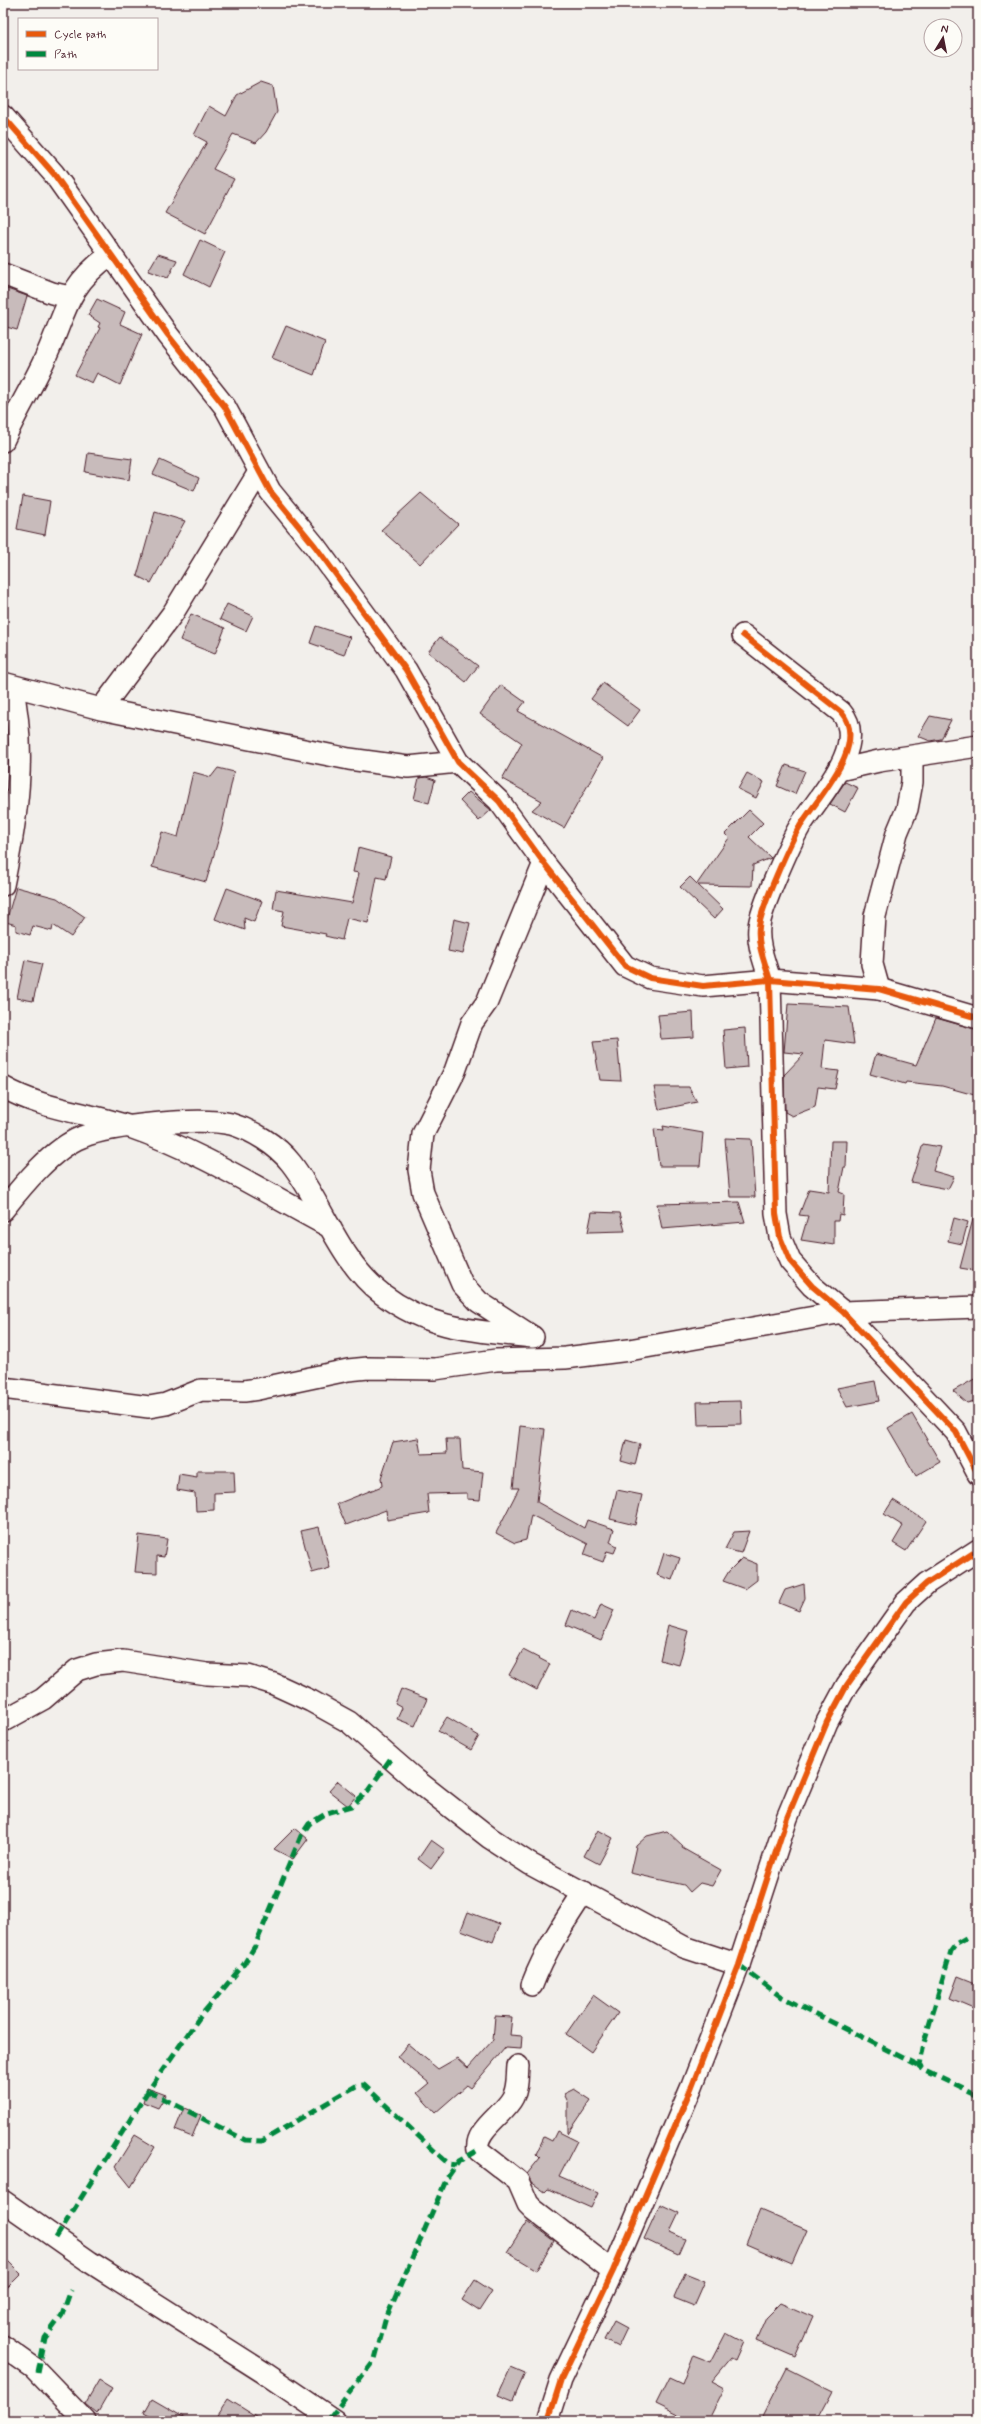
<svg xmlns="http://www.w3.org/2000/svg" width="981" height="2424" font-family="Mynerve,sans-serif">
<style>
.building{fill:#c8bbbb;stroke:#4a1f2b}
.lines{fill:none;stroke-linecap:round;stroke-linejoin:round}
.minor-casing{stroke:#4a1f2b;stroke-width:24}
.minor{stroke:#fdfcf7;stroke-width:21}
.quiet{stroke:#00873e;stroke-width:5;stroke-dasharray:10 5;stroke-linecap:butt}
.cycleway-casing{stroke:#fdfcf7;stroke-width:8}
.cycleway{stroke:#e8590c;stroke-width:6}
</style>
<rect width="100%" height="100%" fill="#f2efeb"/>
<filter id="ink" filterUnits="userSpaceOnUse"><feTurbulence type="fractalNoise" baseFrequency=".025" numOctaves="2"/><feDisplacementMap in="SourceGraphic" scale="8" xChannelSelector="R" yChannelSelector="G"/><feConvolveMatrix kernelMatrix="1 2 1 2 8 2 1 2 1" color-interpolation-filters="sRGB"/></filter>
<g filter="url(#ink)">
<g class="building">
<path d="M261,82L273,86L277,112L266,132L256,143L233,134L213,169L234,179L205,234L165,213L207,142L194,135L209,106L226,116L237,95Z"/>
<path d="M200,240L225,252L209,287L184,274Z"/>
<path d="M158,254L177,260L168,278L148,271Z"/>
<path d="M7,289L27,296L17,330L3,326V303Z"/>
<path d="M97,299L125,312L120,324L142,334L120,385L97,373L92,383L75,375L100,328L98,327L100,323L88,315Z"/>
<path d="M286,326L325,342L314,375L272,358Z"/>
<path d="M88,453L132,459L129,480L85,472Z"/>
<path d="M160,460L199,478L194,491L153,474Z"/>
<path d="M421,493L458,524L420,564L381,530Z"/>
<path d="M23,496L50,501L45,535L17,529Z"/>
<path d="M155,512L185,521L151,583L137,576Z"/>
<path d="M227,604L253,616L246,631L220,619Z"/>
<path d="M191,614L225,628L215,654L180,640Z"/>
<path d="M316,626L350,637L344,655L310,643Z"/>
<path d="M440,637L478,666L466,682L428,652Z"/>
<path d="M603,683L640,710L628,726L591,699Z"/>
<path d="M501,685L525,702L518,711L603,758L564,828L532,810L542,801L502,779L522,743L480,714Z"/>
<path d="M930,716L951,720L941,739L930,741L918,736Z"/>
<path d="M786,765L805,771L795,794L777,786Z"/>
<path d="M218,768L234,772L222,827L206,882L152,867L162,832L178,837L193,772L211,777Z"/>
<path d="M747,773L764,782L756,798L738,789Z"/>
<path d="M426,777L435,780L429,803L414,799L419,778Z"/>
<path d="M845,782L858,788L845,812L830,804Z"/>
<path d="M469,792L491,810L479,821L460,801Z"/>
<path d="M749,810L763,823L749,837L771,858L753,865L752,886L698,885L723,909L714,919L680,887L690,877L697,884L729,838L725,834Z"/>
<path d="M358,848L391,857L386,879L377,877L368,923L347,918L342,940L325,936L326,934L281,926L284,911L273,909L276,890L352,903L359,873L353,872Z"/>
<path d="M16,887L57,898L85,917L71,937L53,925L52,931L33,926L30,935L16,931V925L6,922Z"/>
<path d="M227,888L262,901L254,922L244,918L245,930L215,919Z"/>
<path d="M454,919L470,923L463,954L448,951Z"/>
<path d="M25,960L42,964L33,1001L17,998Z"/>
<path d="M788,1004L849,1007L854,1044L825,1040L822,1069L839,1071L835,1089L818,1087L815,1107L792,1116L785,1112L784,1075L804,1054L784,1052Z"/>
<path d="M693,1012L694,1037L661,1039L658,1015Z"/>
<path d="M936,1018L978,1030V1096L942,1086L906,1082L905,1084L870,1074L876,1054L916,1065Z"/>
<path d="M745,1028L747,1067L726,1069L723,1030Z"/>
<path d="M617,1040L621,1081L600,1080L593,1042Z"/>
<path d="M654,1087H689L697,1102L659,1110Z"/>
<path d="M663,1126L703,1133L700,1166H659L654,1129L664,1130Z"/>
<path d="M725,1138L751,1139L755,1197H730Z"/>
<path d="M831,1141H847L846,1167H844L839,1192L844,1194L843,1215L839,1214L838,1221H834V1245L801,1240L808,1216L799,1215L809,1189L829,1192Z"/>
<path d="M923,1144L940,1147L933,1171L954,1177L948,1189L911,1182Z"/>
<path d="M739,1202L745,1222L662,1229L657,1204Z"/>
<path d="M592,1212L620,1213L625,1231L588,1232Z"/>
<path d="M954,1218L968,1222L962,1244L948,1241Z"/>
<path d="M973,1219L978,1220V1271L960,1268Z"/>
<path d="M978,1377V1400L967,1403L953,1391Z"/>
<path d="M875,1381L879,1401L847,1407L837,1388Z"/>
<path d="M741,1401L742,1424L698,1425L697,1402Z"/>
<path d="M912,1414L940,1462L916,1476L888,1428Z"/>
<path d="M520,1426L545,1429L537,1502L584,1528L587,1520L614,1529L610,1542L617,1546L614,1553L607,1551L603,1562L584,1555L588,1544L531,1515L526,1540L515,1543L496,1533L519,1488H513Z"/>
<path d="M418,1438L421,1454L447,1453L446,1439H460L462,1470L483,1472L480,1500L467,1499V1493L427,1494L429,1513L387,1520L386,1510L346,1525L337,1504L382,1486L381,1478L393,1442Z"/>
<path d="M626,1440L640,1444L635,1465L621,1461Z"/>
<path d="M197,1471H234L235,1492L214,1493V1510L196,1511L195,1493L177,1490L179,1474L197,1477Z"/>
<path d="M617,1490L642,1495L635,1525L610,1519Z"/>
<path d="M893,1500L926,1521L906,1551L893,1543L903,1526L884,1514Z"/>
<path d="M319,1527L330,1568L312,1573L301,1531Z"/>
<path d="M749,1531L741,1553L725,1549L734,1532Z"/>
<path d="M139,1535L167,1539L164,1557L157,1556V1573L135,1572Z"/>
<path d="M664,1553L680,1558L672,1580L657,1575Z"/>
<path d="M742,1558L757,1564V1580L745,1589L723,1581L729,1571Z"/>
<path d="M804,1584L805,1598L799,1611L779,1603L785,1590Z"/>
<path d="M601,1604L614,1610L601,1640L566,1625L572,1610L594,1620Z"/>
<path d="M668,1625L688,1631L679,1665L660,1660Z"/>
<path d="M523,1650L550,1664L537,1690L509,1675Z"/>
<path d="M401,1689L427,1699L415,1726L397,1719L402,1708L395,1704Z"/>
<path d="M447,1717L479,1736L471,1750L438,1731Z"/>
<path d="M338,1781L356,1796L348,1806L329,1791Z"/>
<path d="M295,1828L308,1839L293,1859L274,1849Z"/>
<path d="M598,1830L613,1838L599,1864L584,1856Z"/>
<path d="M667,1831L683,1846L682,1848L721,1870L712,1886L700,1883L690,1892L684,1885L630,1873L636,1846L647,1836Z"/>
<path d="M431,1840L445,1850L431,1869L418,1859Z"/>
<path d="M468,1912L500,1924L493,1942L461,1930Z"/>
<path d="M958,1976L978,1984V2010L950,1998Z"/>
<path d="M593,1995L618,2013L591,2052L566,2034Z"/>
<path d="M495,2016L512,2017L510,2035L522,2036L521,2049L505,2048L471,2088L467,2085L435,2113L417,2093L429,2083L397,2057L408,2044L438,2069L457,2058L468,2068L493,2040Z"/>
<path d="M147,2088L166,2095L158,2108L143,2102Z"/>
<path d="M574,2089L591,2100L568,2134V2102L564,2094Z"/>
<path d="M184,2108L201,2115L192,2137L175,2130Z"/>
<path d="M557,2131L577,2141L559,2176L598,2193L591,2208L548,2189L545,2192L531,2182L527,2174L540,2158L536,2154L544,2137L552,2141Z"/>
<path d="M135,2135L155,2147L131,2187L115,2167Z"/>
<path d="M660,2204L679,2213L670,2232L685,2239L678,2255L644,2239Z"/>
<path d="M760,2210L807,2230L792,2264L746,2244Z"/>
<path d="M527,2221L554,2241L537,2270L507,2252Z"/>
<path d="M3,2256L21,2274L3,2292Z"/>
<path d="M685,2273L705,2281L694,2306L674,2298Z"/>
<path d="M475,2280L492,2291L479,2311L462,2300Z"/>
<path d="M781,2303L813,2317L795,2358L756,2341L766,2318Z"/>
<path d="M614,2321L627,2328L618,2347L604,2340Z"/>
<path d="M726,2333L743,2342L735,2360L731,2358L711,2382L724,2389L708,2421H691L656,2404L669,2378L682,2384L693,2355L711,2362Z"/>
<path d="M511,2367L525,2373L513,2401L498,2395Z"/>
<path d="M787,2368L833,2391L817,2421H770L762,2417Z"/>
<path d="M99,2380L112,2388L97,2414L85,2404Z"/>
<path d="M152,2399L190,2421H158L144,2413Z"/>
<path d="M228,2399L263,2421H214Z"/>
</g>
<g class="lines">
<g class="minor-casing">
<g id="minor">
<path d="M3,116L54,174L168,335L225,407L270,491L315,546L406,670L458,762L499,801L544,863L625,966L650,978L703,986L770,980L879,989L978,1018"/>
<path d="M3,274L52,293L70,297"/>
<path d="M3,441C15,415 30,390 42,365C66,317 63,288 110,255"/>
<path d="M743,635L841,712C870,745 817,798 800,826C790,843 760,910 759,927C757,945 765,963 770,980L776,1214L780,1237L790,1261L812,1286L843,1312L956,1432L978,1474"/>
<path d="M3,683L101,709L349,759L408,767L458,762"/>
<path d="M101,709L173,613L259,472"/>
<path d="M839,770L879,761L978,746"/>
<path d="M3,885C17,818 27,753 12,686"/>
<path d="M879,989L872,964L875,916L897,833L907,809L912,782V757"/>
<path d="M3,1087C43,1110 87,1112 130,1127C200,1151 264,1192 330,1227"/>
<path d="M3,1210C22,1186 53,1148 82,1137C111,1125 201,1117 231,1124C252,1130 277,1145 291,1163C323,1204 339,1261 382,1294C429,1330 476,1331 533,1337"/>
<path d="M530,1335L479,1302L462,1284L423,1193L419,1170L423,1134L455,1071L472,1023L487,1002L544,863"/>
<path d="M3,1388L149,1407L166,1404L201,1390L244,1391L258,1389L348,1370L368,1368L435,1369L496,1360L565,1358L629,1350L843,1312L978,1307"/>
<path d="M3,1721L43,1699L77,1670L96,1664L123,1661L207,1674L248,1676L274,1684L311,1701L349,1722L416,1780L490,1838L530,1864L684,1947L739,1965"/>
<path d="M532,1985C545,1951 564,1922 584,1892"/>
<path d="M518,2066C517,2077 518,2088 513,2097C505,2114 474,2130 478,2150L518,2181L528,2204L534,2210L613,2271"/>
<path d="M3,2201L90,2262L263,2372L335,2421"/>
<path d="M3,2346L34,2368L85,2421"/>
<path d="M548,2421L561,2380L613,2271L692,2086L739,1965L787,1818L827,1722L847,1685L906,1602L927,1583L978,1550"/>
</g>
</g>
<use href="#minor" class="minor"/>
<g class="quiet">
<path d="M966,1938L957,1943L951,1951L922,2049L919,2066L924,2070L978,2096"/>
<path d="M739,1965L780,1996L919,2066"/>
<path d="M148,2091L245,2140L262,2141L356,2086L364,2085L441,2157L449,2164L456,2165"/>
<path d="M56,2238L148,2091L199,2018L244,1964L255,1946L301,1836L309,1824L327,1813L351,1806L367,1792L391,1758"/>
<path d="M38,2373L45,2338L62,2315L71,2290"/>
<path d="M330,2418L375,2359L385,2321L447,2178L459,2161L478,2150"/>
</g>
<g class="cycleway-casing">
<g id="cycleway">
<path d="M3,116L54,174L168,335L225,407L270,491L315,546L406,670L458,762L499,801L544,863L625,966L650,978L703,986L770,980L879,989L978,1018"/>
<path d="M743,635L841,712C870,745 817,798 800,826C790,843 760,910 759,927C757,945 765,963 770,980L776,1214L780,1237L790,1261L812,1286L843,1312L956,1432L978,1474"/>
<path d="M548,2421L561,2380L613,2271L692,2086L739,1965L787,1818L827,1722L847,1685L906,1602L927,1583L978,1550"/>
</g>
</g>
<use href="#cycleway" class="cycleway"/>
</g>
</g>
<rect width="981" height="2424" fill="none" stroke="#fdfcf7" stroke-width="16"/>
<rect x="8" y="8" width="965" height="2408" fill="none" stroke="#4a1f2b" stroke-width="1.5" filter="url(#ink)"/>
<rect x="18" y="18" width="140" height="52" fill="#fdfcf7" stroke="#b5a4a5"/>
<rect x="26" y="31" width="20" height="6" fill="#e8590c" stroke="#b5a4a5"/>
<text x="54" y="38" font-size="12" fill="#4a1f2b">Cycle path</text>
<rect x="26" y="51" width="20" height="6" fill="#00873e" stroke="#b5a4a5"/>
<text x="54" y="58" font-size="12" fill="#4a1f2b">Path</text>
<g transform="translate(943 38) rotate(10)"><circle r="19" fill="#fdfcf7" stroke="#b5a4a5"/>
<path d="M0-3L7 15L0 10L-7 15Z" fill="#4a1f2b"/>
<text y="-6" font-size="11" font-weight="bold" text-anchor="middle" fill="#4a1f2b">N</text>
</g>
</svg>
